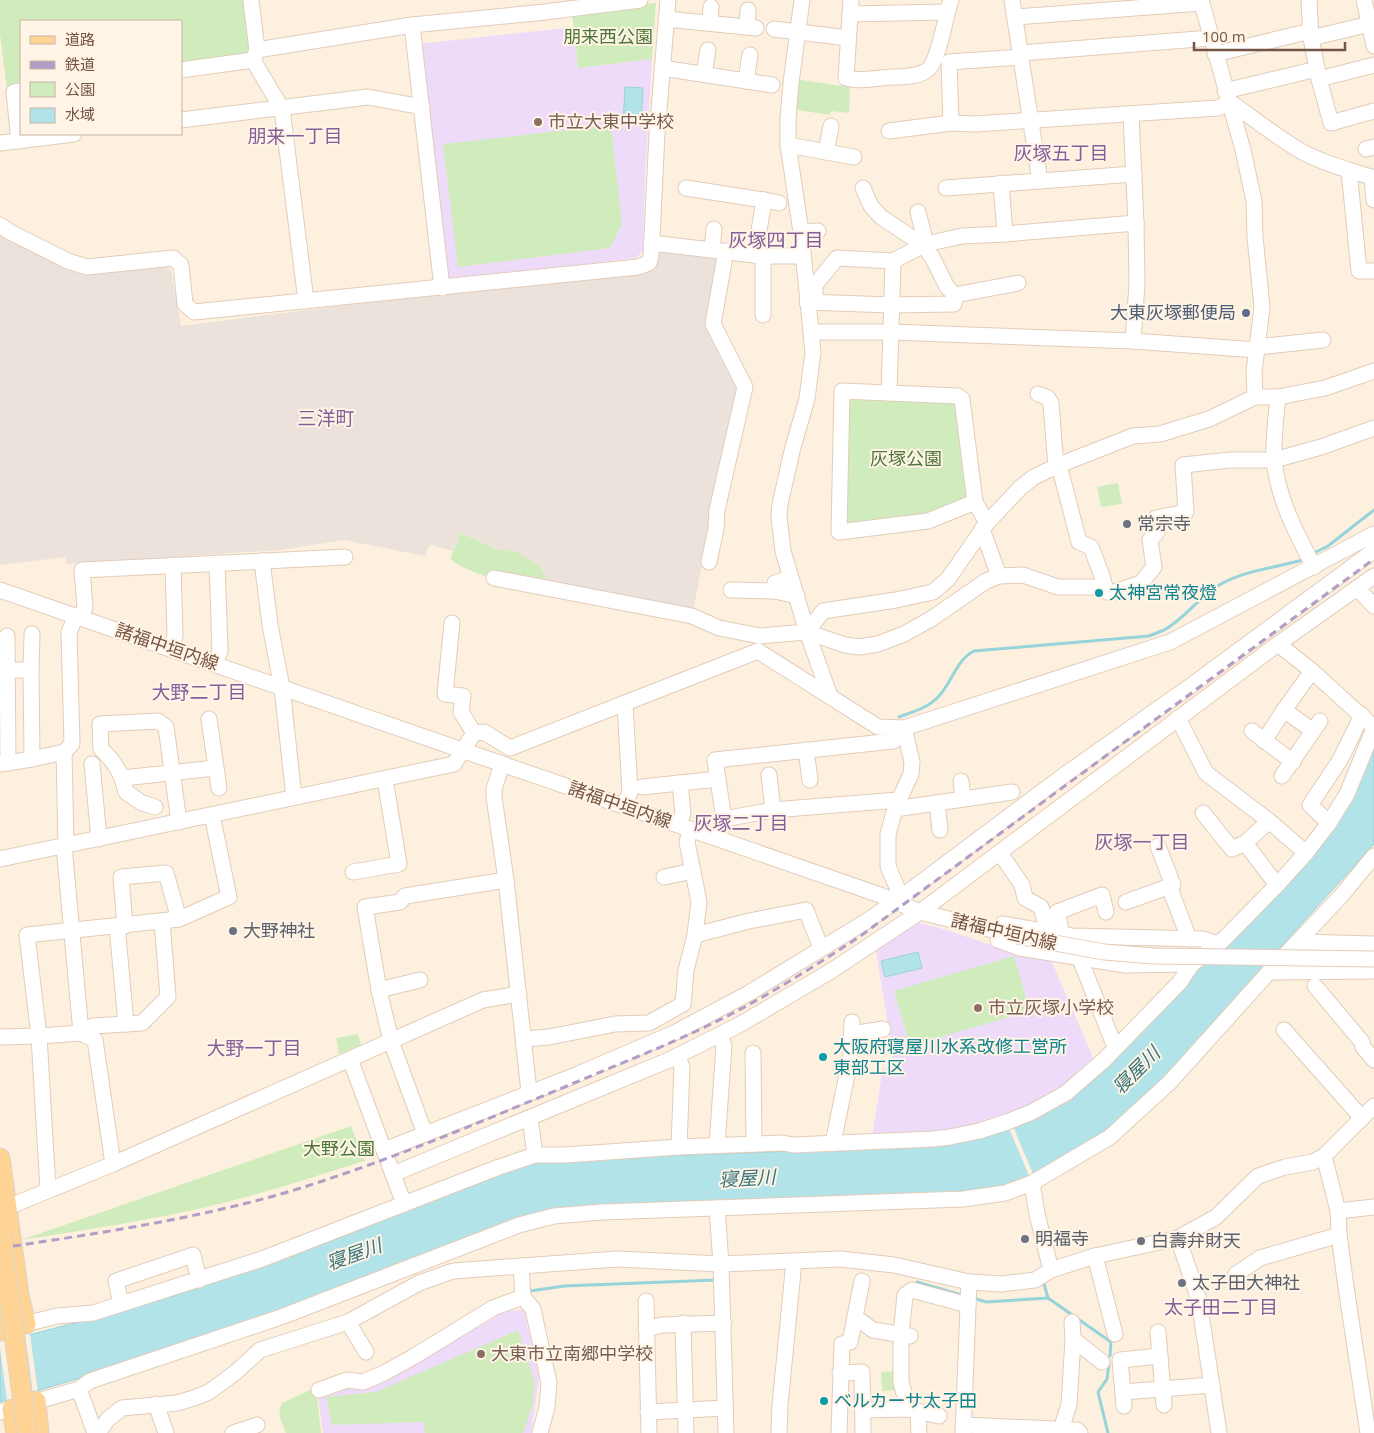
<svg xmlns="http://www.w3.org/2000/svg" width="1374" height="1433" font-family="'Open Sans','Noto Sans JP',sans-serif">
<style>
.industrial{fill:#ebe2db}
.education{fill:#eedbfa}
.green{fill:#d1ecbc}
.water{fill:#b1e3e9;stroke:#97d3db}
.pier{fill:#fef0de}
.lines{fill:none;stroke-linecap:round;stroke-linejoin:round}
.stream{stroke:#97d3db;stroke-width:3}
.minor-casing{stroke:#e2ccba;stroke-width:17}
.major-casing{stroke:#dbd3ce;stroke-width:21}
.minor{stroke:#fff;stroke-width:15}
.major{stroke:#ffd394;stroke-width:19}
.rail{stroke:#b29dc7;stroke-width:3;stroke-dasharray:8 5;stroke-linecap:butt}
.minor-bridge-casing{stroke:#e2ccba;stroke-width:17;stroke-linecap:butt}
.major-bridge-casing{stroke:#dbd3ce;stroke-width:21;stroke-linecap:butt}
.minor-bridge{stroke:#fff;stroke-width:15}
.major-bridge{stroke:#ffd394;stroke-width:19}
.education-dot{fill:#8d6e63;stroke:#fff4e6;stroke-width:2}
.service-dot{fill:#5c6f8a;stroke:#fff4e6;stroke-width:2}
.worship-dot{fill:#6b7280;stroke:#fff4e6;stroke-width:2}
.culture-dot{fill:#0f9aa8;stroke:#fff4e6;stroke-width:2}
.labels{text-anchor:middle;stroke-width:4;stroke-linejoin:round;paint-order:stroke}
.park-label{font-size:18px;fill:#4d7739;stroke:#fff4e6}
.education-label{font-size:18px;fill:#785e54;stroke:#fff4e6;text-anchor:start}
.service-label{font-size:18px;fill:#4e5e75;stroke:#fff4e6;text-anchor:end}
.worship-label{font-size:18px;fill:#5b616d;stroke:#fff4e6;text-anchor:start}
.culture-label{font-size:18px;fill:#0d838f;stroke:#fff4e6;text-anchor:start}
.street-label{font-size:18px;fill:#765444;stroke:#fff4e6}
.neighbourhood-label{font-size:19px;fill:#845f9a;stroke:#fff4e6}
.water-label{font-size:19px;font-style:italic;fill:#37747d;stroke:#fff4e6}
</style>
<rect width="100%" height="100%" fill="#fef0de"/>
<path class="industrial" d="M0,232L63,265L165,266L171,270L181,326L401,298L656,270L657,252L659,249L720,255L709,326L737,387L693,611L550,585L539,565L515,551L498,550L461,533L453,551L430,545L425,556L344,540L280,550L67,564L65,557L0,565Z"/>
<g class="education">
<path d="M573,27L578,68L652,59L645,176L643,251L636,258L453,280L447,278L418,44Z"/>
<path d="M917,922L950,931L1014,953L1051,960L1095,1062L1071,1083L1027,1109L949,1133L872,1137L882,1074L893,1056L876,951Z"/>
<path d="M524,1310L539,1379L531,1433H323L318,1396L349,1384L367,1388L507,1311Z"/>
</g>
<g class="green">
<path d="M0,0H246L250,57L181,66V21H21V87L7,89L0,35Z"/>
<path d="M656,3L652,59L578,68L572,13Z"/>
<path d="M794,79L850,87L849,113L831,111L830,115L791,109Z"/>
<path d="M611,125L622,224L610,248L458,267L443,144Z"/>
<path d="M847,396L955,398L973,500L927,517L842,529Z"/>
<path d="M1118,483L1122,504L1101,507L1097,487Z"/>
<path d="M461,533L498,550L515,551L539,565L550,585C515,581 479,581 450,559Z"/>
<path d="M1014,956L1030,1011L910,1046L894,991Z"/>
<path d="M358,1034L361,1045L339,1054L336,1038Z"/>
<path d="M351,1126L365,1161C315,1176 266,1193 215,1205C151,1220 86,1230 21,1240Z"/>
<path d="M518,1330L535,1382L533,1404L523,1433H425L424,1422L332,1425L326,1397L376,1392Z"/>
<path d="M897,1371V1390L882,1391L881,1372Z"/>
<path d="M316,1387L321,1433H286C282,1422 276,1414 282,1403Z"/>
</g>
<g class="water">
<path d="M625,87L643,88L641,125H623Z"/>
<path d="M1374,739V844L1285,942L1222,1015L1144,1099L1102,1133L1064,1157L1018,1182L994,1188L928,1194L568,1208L130,1363L0,1402V1343C67,1324 135,1309 201,1287C307,1252 410,1209 514,1169L546,1161L709,1154L918,1147L1065,1099L1093,1079L1323,840Z"/>
<path d="M918,952L922,968L885,977L881,961Z"/>
</g>
<g class="pier">
<path d="M1012,1124L1034,1176L1030,1178L1008,1126Z"/>
<path d="M25,1334H30L38,1393L33,1394Z"/>
<path d="M5,1340L13,1400L7,1401L0,1349V1341Z"/>
</g>
<g class="lines">
<g class="stream">
<path d="M1316,552L1328,546L1374,510"/>
<path d="M899,717C912,712 928,708 938,697C952,683 956,660 974,651L1149,636C1154,634 1159,632 1164,630C1185,619 1199,596 1221,584C1246,570 1275,568 1302,560"/>
<path d="M917,1282L965,1296"/>
<path d="M1044,1284L1048,1298"/>
<path d="M530,1291L564,1286L716,1280"/>
<path d="M973,1298L986,1302L1048,1298L1111,1342L1110,1356"/>
<path d="M1108,1433L1098,1392L1107,1379L1109,1364"/>
</g>
<g class="minor-casing">
<g id="minor">
<path d="M251,0L257,50L254,58"/>
<path d="M802,0L791,83L788,119V145L801,232L813,352L807,399L793,447L780,504L779,517L783,551L807,632L830,696"/>
<path d="M851,0L846,78C860,82 876,78 892,77C902,77 916,77 926,71C939,64 945,16 951,0"/>
<path d="M1012,0L1040,181"/>
<path d="M1201,0L1243,150L1254,201L1255,237L1262,307L1254,372L1255,397"/>
<path d="M1309,0L1311,38L1319,79L1374,65"/>
<path d="M1364,0L1374,46"/>
<path d="M850,14L947,12"/>
<path d="M1015,17L1201,3"/>
<path d="M666,19L756,28"/>
<path d="M710,23L711,7"/>
<path d="M412,25L442,288"/>
<path d="M747,27L748,10"/>
<path d="M774,29L848,38"/>
<path d="M1311,38L1374,23"/>
<path d="M257,50L412,25L545,12L640,0"/>
<path d="M1021,53L1211,38"/>
<path d="M1215,54L1311,31"/>
<path d="M253,60L282,109L306,301"/>
<path d="M662,68L772,85"/>
<path d="M181,70L253,60"/>
<path d="M704,74L708,50"/>
<path d="M1319,79L1331,123L1374,111"/>
<path d="M746,81L750,55"/>
<path d="M1225,91L1317,69"/>
<path d="M1230,102C1252,117 1275,136 1299,150C1322,163 1349,170 1374,178"/>
<path d="M1131,115L1136,223L1137,284L1133,341"/>
<path d="M181,120L368,97L422,107"/>
<path d="M951,123L949,62L1022,57"/>
<path d="M889,131L951,123L975,124L1218,108L1230,102"/>
<path d="M19,141L14,92L21,91"/>
<path d="M0,143L74,134"/>
<path d="M788,145L854,157"/>
<path d="M1366,149L1374,147"/>
<path d="M826,152L831,126"/>
<path d="M1349,170L1359,271H1374"/>
<path d="M1372,177L1374,200"/>
<path d="M1001,183L1005,234"/>
<path d="M686,188L764,200"/>
<path d="M863,188L871,206L881,217L923,245L932,257L947,287L955,295"/>
<path d="M946,188L1134,174"/>
<path d="M918,212L926,244"/>
<path d="M0,225L10,232L68,261L87,267L173,258L181,265L185,304L194,312L638,267L649,263L651,256L657,134L668,0"/>
<path d="M801,232L818,231"/>
<path d="M651,243L763,256H803"/>
<path d="M712,250L714,229"/>
<path d="M755,255L764,200L779,203"/>
<path d="M763,256V315"/>
<path d="M807,302L891,305L954,304L955,295L1018,283"/>
<path d="M815,302V285L837,258L893,261"/>
<path d="M811,332H890L1133,341L1257,350"/>
<path d="M1257,347L1323,340"/>
<path d="M889,393L893,261L926,244L962,236L1005,234L1136,223"/>
<path d="M1038,394L1047,397L1051,403L1056,467"/>
<path d="M1278,397C1276,417 1273,438 1274,458C1277,497 1296,533 1314,567"/>
<path d="M1059,465L1079,542L1091,547L1102,576L1106,591"/>
<path d="M975,502L928,521L839,532L842,391L958,396L962,399L975,502L987,523"/>
<path d="M982,529L999,576"/>
<path d="M262,561L270,625L282,688L294,797"/>
<path d="M709,562L716,529L717,510L745,387L713,324L726,251"/>
<path d="M494,578L692,616L719,628L760,636L807,632L845,645L859,647L878,644L904,634L931,619L986,581L999,576L1023,575L1058,587H1097L1111,593L1141,583L1154,567L1150,540L1157,532L1156,518L1186,512L1183,465L1230,460H1274L1321,447L1374,428"/>
<path d="M791,578L775,583V591L797,596"/>
<path d="M1357,588L1374,606"/>
<path d="M0,590L880,895L920,912L1017,936"/>
<path d="M731,590L775,591"/>
<path d="M81,617L85,607L82,570L345,557"/>
<path d="M452,623L445,694L463,696L461,712L474,733"/>
<path d="M807,632L823,611L896,600L933,592L948,579L987,523L1021,487L1034,477L1059,465L1133,436L1160,434L1209,419L1255,397H1278L1325,388L1374,371"/>
<path d="M7,636L8,763"/>
<path d="M1278,644L1312,671L1368,722"/>
<path d="M171,649L175,636L173,565"/>
<path d="M758,651L878,727L904,728L1170,642L1374,534"/>
<path d="M215,664L220,651L217,563"/>
<path d="M8,670H31L32,759"/>
<path d="M31,670L32,634"/>
<path d="M1284,710L1313,731"/>
<path d="M1178,718L1206,773L1269,821L1306,853"/>
<path d="M209,719L219,788"/>
<path d="M1252,731L1293,762"/>
<path d="M1264,741L1284,710L1312,671"/>
<path d="M806,750L810,780"/>
<path d="M64,752L66,845"/>
<path d="M0,764L32,759L64,752L72,744L69,632L76,616"/>
<path d="M92,764L99,839"/>
<path d="M502,764L494,789V797L506,880L529,1092"/>
<path d="M769,775L773,810"/>
<path d="M1282,776L1320,721"/>
<path d="M123,778L215,768"/>
<path d="M961,781L963,799"/>
<path d="M642,787L718,779"/>
<path d="M937,803L940,830"/>
<path d="M623,806L630,793L625,703"/>
<path d="M155,807L142,803L126,792C122,774 115,762 101,749L100,724L158,721L166,727L179,822"/>
<path d="M895,809L1012,792"/>
<path d="M1203,813L1232,849L1245,843L1269,821"/>
<path d="M724,819L773,810L898,800"/>
<path d="M1329,823L1310,805L1340,760L1362,715"/>
<path d="M678,825L683,814L680,783"/>
<path d="M718,838L724,819L715,760L893,741L905,733"/>
<path d="M1245,843L1277,885"/>
<path d="M64,846L81,1033L93,1026L142,1023L168,997L162,921"/>
<path d="M1000,853L1022,885L1025,898L1041,907L1048,932"/>
<path d="M0,859L454,764L474,733L484,732L510,748L758,651"/>
<path d="M353,872L399,864L385,779"/>
<path d="M664,877L693,871"/>
<path d="M1169,886L1189,939"/>
<path d="M901,897L888,866V834L895,809L911,774L912,762L904,728"/>
<path d="M1126,902L1173,885L1158,846"/>
<path d="M1002,924L1072,936L1203,939L1218,944"/>
<path d="M117,926L126,1024"/>
<path d="M125,926L121,877L166,873L179,919"/>
<path d="M1062,934L1057,912L1102,895L1106,912"/>
<path d="M695,935L749,921L806,910L821,948"/>
<path d="M998,940L1020,948L1125,965L1192,964"/>
<path d="M1299,942L1374,944"/>
<path d="M1081,958L1082,964L1115,1047"/>
<path d="M1269,972L1374,971"/>
<path d="M420,980L379,990L365,907L400,902L405,896L506,880"/>
<path d="M1315,986L1362,1042L1363,1047L1374,1060"/>
<path d="M379,990L391,1041L425,1134"/>
<path d="M1284,1030L1362,1118"/>
<path d="M852,1034L883,1029"/>
<path d="M0,1037L39,1036L81,1033L95,1040L113,1164"/>
<path d="M524,1039L549,1037L615,1024L649,1023L683,1004L686,970L695,935L699,902L687,842L690,830"/>
<path d="M753,1053L754,1144"/>
<path d="M677,1056L682,1067L679,1147"/>
<path d="M350,1059L404,1204"/>
<path d="M530,1118L535,1155"/>
<path d="M833,1143L851,1055L852,1022"/>
<path d="M717,1145L724,1045L719,1035"/>
<path d="M384,1150L576,1075L674,1033L749,993L870,919L896,901L1063,776L1192,685L1372,552L1374,547L1368,537"/>
<path d="M1324,1156L1338,1211L1339,1235L1346,1287L1368,1433"/>
<path d="M393,1174L669,1060L739,1025L831,971L920,912L1278,644L1374,576"/>
<path d="M1032,1183L1037,1214L1051,1270"/>
<path d="M48,1190L39,1036L27,935L179,919L229,897L212,815"/>
<path d="M8,1207L113,1164L483,1000L519,994"/>
<path d="M717,1208L721,1264L726,1433"/>
<path d="M1338,1211L1374,1207"/>
<path d="M1178,1238L1199,1300L1219,1433"/>
<path d="M1095,1256L1115,1334"/>
<path d="M521,1266L523,1297L533,1309L549,1383L547,1407L540,1433"/>
<path d="M1236,1274L1260,1258L1339,1235"/>
<path d="M646,1301L649,1433"/>
<path d="M121,1304L116,1281L193,1255L199,1280"/>
<path d="M855,1317L873,1330L910,1336"/>
<path d="M348,1322L366,1352"/>
<path d="M683,1323L686,1433"/>
<path d="M17,1326L57,1316L93,1313L262,1259L499,1167L535,1155H565L679,1147L783,1143L793,1145L933,1139L950,1137L979,1131L1007,1122L1032,1112L1066,1093L1104,1060L1180,982L1192,964L1223,940L1277,885L1306,853L1329,823L1347,794L1374,728"/>
<path d="M646,1329L662,1325L724,1323"/>
<path d="M1158,1332L1164,1405"/>
<path d="M1073,1339L1102,1362"/>
<path d="M840,1373L862,1372L863,1433"/>
<path d="M79,1389L95,1433"/>
<path d="M319,1390L347,1380L363,1382L384,1373L413,1357L493,1308L523,1297"/>
<path d="M1123,1392L1212,1385"/>
<path d="M156,1404L166,1433"/>
<path d="M1124,1406L1120,1360L1160,1356"/>
<path d="M908,1409L901,1382V1335L905,1295L912,1290L968,1305"/>
<path d="M863,1410L908,1409L939,1416"/>
<path d="M0,1412L79,1389L90,1381L281,1317L519,1225L554,1216L602,1212L963,1199L1005,1193L1032,1183L1110,1137L1170,1082L1269,972L1341,896L1374,856"/>
<path d="M648,1412L725,1408"/>
<path d="M918,1412L919,1433"/>
<path d="M964,1425L1077,1430L1080,1433"/>
<path d="M1061,1429L1069,1405L1073,1339L1072,1322"/>
<path d="M98,1433L108,1419L122,1408L177,1403L194,1398L209,1392L236,1372L260,1350L348,1322L419,1283L453,1271L617,1259L721,1264L840,1259L894,1265L969,1282L1001,1284L1035,1280L1051,1270L1095,1256L1178,1238L1216,1217L1258,1176L1285,1167L1313,1162L1324,1156L1374,1106"/>
<path d="M233,1433L257,1425"/>
<path d="M779,1433L780,1405L794,1261"/>
<path d="M839,1433L842,1344L850,1342L862,1281"/>
<path d="M963,1433L969,1282"/>
</g>
</g>
<g class="major-casing">
<g id="major">
<path d="M0,1158L19,1295L26,1324"/>
<path d="M0,1316L1,1331"/>
<path d="M36,1401L39,1433"/>
<path d="M12,1409L16,1433"/>
</g>
</g>
<use href="#minor" class="minor"/>
<use href="#major" class="major"/>
<path class="rail" d="M0,1248C95,1234 189,1220 281,1194C379,1165 473,1125 567,1086C614,1066 661,1048 707,1026C760,1001 810,969 859,937L1374,559"/>
<g class="minor-bridge-casing">
<path id="minor-bridge" d="M1017,936L1104,952L1153,956L1374,959"/>
</g>
<g class="major-bridge-casing">
<path id="major-bridge" d="M0,1227L27,1433"/>
</g>
<use href="#minor-bridge" class="minor-bridge"/>
<use href="#major-bridge" class="major-bridge"/>
</g>
<g class="education-dot">
<circle cx="538" cy="122" r="5"/>
<circle cx="978" cy="1008" r="5"/>
<circle cx="481" cy="1354" r="5"/>
</g>
<circle class="service-dot" cx="1246" cy="313" r="5"/>
<g class="worship-dot">
<circle cx="1127" cy="524" r="5"/>
<circle cx="233" cy="931" r="5"/>
<circle cx="1025" cy="1239" r="5"/>
<circle cx="1141" cy="1241" r="5"/>
<circle cx="1182" cy="1283" r="5"/>
</g>
<g class="culture-dot">
<circle cx="1099" cy="593" r="5"/>
<circle cx="823" cy="1057" r="5"/>
<circle cx="824" cy="1401" r="5"/>
</g>
<g class="labels">
<g class="park-label">
<text x="608" y="43">朋来西公園</text>
<text x="906" y="465">灰塚公園</text>
<text x="339" y="1155">大野公園</text>
</g>
<g class="education-label">
<text x="548" y="128">市立大東中学校</text>
<text x="988" y="1014">市立灰塚小学校</text>
<text x="491" y="1360">大東市立南郷中学校</text>
</g>
<g class="service-label">
<text x="1236" y="319">大東灰塚郵便局</text>
</g>
<g class="worship-label">
<text x="1137" y="530">常宗寺</text>
<text x="243" y="937">大野神社</text>
<text x="1035" y="1245">明福寺</text>
<text x="1151" y="1247">白壽弁財天</text>
<text x="1192" y="1289">太子田大神社</text>
</g>
<g class="culture-label">
<text x="1109" y="599">太神宮常夜燈</text>
<text x="833" y="1053">大阪府寝屋川水系改修工営所<tspan x="833" dy="21">東部工区</tspan></text>
<text x="834" y="1407">ベルカーサ太子田</text>
</g>
<g class="street-label">
<text transform="translate(167 647) rotate(19)" y="6">諸福中垣内線</text>
<text transform="translate(620 805) rotate(19)" y="6">諸福中垣内線</text>
<text transform="translate(1004 932) rotate(13)" y="6">諸福中垣内線</text>
</g>
<g class="neighbourhood-label">
<text x="295" y="143">朋来一丁目</text>
<text x="1061" y="160">灰塚五丁目</text>
<text x="776" y="247">灰塚四丁目</text>
<text x="326" y="425">三洋町</text>
<text x="199" y="699">大野二丁目</text>
<text x="741" y="830">灰塚二丁目</text>
<text x="1142" y="849">灰塚一丁目</text>
<text x="254" y="1055">大野一丁目</text>
<text x="1221" y="1314">太子田二丁目</text>
</g>
<g class="water-label">
<text transform="translate(1136 1070) rotate(-45)" y="7">寝屋川</text>
<text transform="translate(747 1178) rotate(-3)" y="7">寝屋川</text>
<text transform="translate(354 1254) rotate(-20)" y="7">寝屋川</text>
</g>
</g>
<rect x="20" y="20" width="162" height="115" fill="#fff4e6" stroke="#c8b4a5"/>
<rect x="30" y="36" width="25" height="8" fill="#ffd394" stroke="#c8b4a5"/>
<text x="65" y="45" font-size="15" fill="#765444">道路</text>
<rect x="30" y="61" width="25" height="8" fill="#b29dc7" stroke="#c8b4a5"/>
<text x="65" y="70" font-size="15" fill="#765444">鉄道</text>
<rect x="30" y="82" width="25" height="15" fill="#d1ecbc" stroke="#c8b4a5"/>
<text x="65" y="95" font-size="15" fill="#765444">公園</text>
<rect x="30" y="108" width="25" height="15" fill="#b1e3e9" stroke="#c8b4a5"/>
<text x="65" y="120" font-size="15" fill="#765444">水域</text>
<path d="M1194 42v8h151v-8" fill="none" stroke="#765444" stroke-width="2.5"/>
<text x="1202" y="42" font-size="15" fill="#765444" stroke="#fff4e6" stroke-width="4" paint-order="stroke">100 m</text>
</svg>
